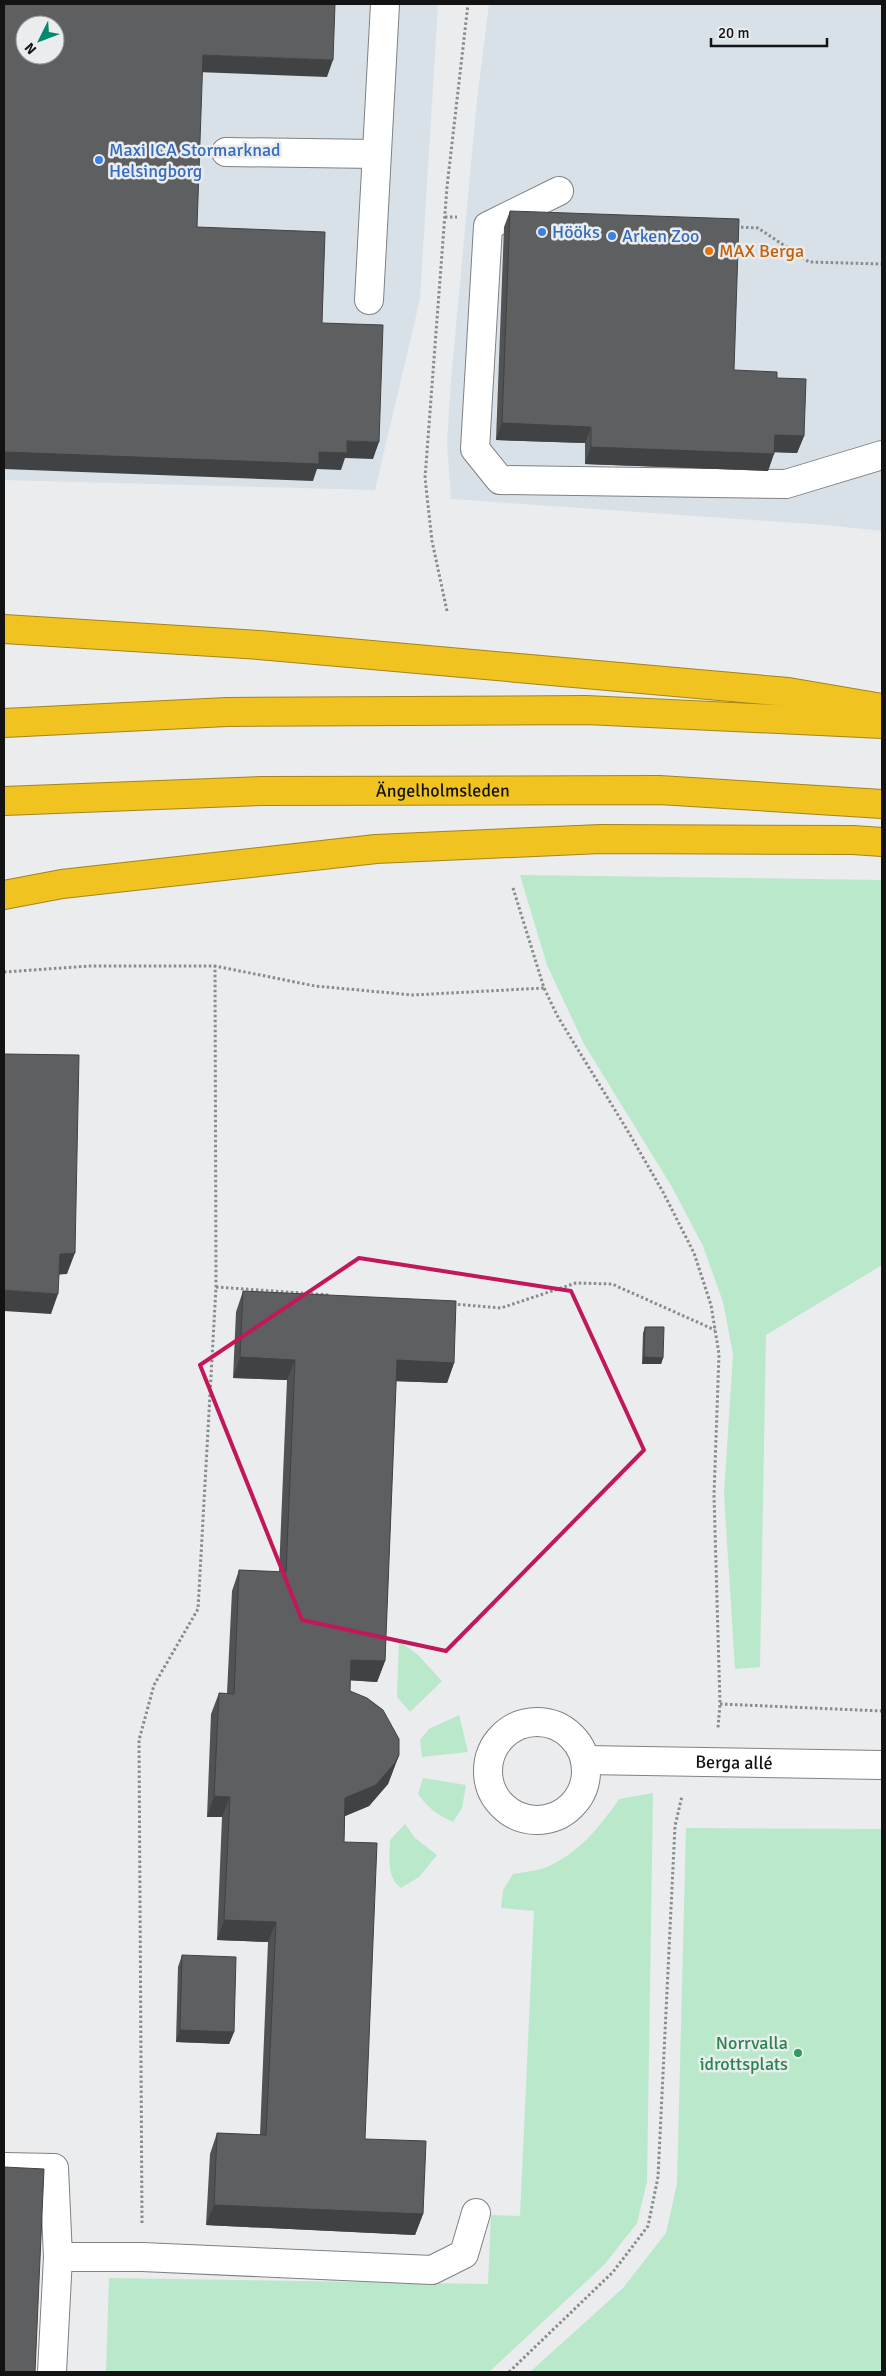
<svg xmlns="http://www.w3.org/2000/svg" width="886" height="2376" font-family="Signika,sans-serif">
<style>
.built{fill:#d8e0e8;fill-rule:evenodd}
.green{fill:#bae8cb}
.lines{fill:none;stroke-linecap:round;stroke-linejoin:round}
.minor-casing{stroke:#7f8183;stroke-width:30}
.highway-casing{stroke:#a3851c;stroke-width:30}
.path{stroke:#898b8c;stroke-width:3;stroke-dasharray:2.5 2.5;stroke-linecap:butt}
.minor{stroke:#fff;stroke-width:28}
.highway{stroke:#f0c321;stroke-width:28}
.wall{fill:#505253}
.shaded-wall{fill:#414244}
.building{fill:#5d5f61;stroke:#414244;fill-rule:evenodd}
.marked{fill:none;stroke:#c2185b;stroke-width:4;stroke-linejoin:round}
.shop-dot{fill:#3f7fe0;stroke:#eaecee;stroke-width:2}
.food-dot{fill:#e8710a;stroke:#eaecee;stroke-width:2}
.leisure-dot{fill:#2e9e5b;stroke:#eaecee;stroke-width:2}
.labels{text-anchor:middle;stroke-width:5;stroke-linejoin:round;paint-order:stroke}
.shop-label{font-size:18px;fill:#366cbe;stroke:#eaecee;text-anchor:start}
.food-label{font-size:18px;fill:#c56008;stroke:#eaecee;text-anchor:start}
.street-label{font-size:18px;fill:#131314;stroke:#eaecee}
.leisure-label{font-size:18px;fill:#27864d;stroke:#eaecee;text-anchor:end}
</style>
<rect width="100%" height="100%" fill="#eaecee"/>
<g class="built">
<path d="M4,4H438L420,299L375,490L4,480ZM25,25H55V55H25Z"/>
<path d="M489,4H882V531L826,525L451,499L447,442L451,380L477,100Z"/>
</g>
<g class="green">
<path d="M520,875L882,880V1265L766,1335L760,1667L735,1669L724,1494L733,1354L723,1302L703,1246L672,1187L584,1044L547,965Z"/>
<path d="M399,1641L417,1654L442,1681L410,1712L397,1697Z"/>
<path d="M459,1715L468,1752L422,1757L420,1740L429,1729Z"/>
<path d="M423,1778L466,1785L462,1808L453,1822C438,1815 428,1808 418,1794Z"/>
<path d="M653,1793L647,2182L637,2223L605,2264L489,2372H106L109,2278L488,2284L491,2215L520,2216L534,1911L501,1908L503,1890L513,1874C524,1872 537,1871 547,1867C580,1852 599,1828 619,1799Z"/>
<path d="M405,1824L415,1838L437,1855L419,1877L401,1888C386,1877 390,1857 390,1840Z"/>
<path d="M686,1828L882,1829V2372H530L623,2288L666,2233L677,2184Z"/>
</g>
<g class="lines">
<g class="minor-casing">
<g id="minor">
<path d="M226,152L376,154"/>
<path d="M559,191L488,226L475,449L500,480L786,484L882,455"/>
<path d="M369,300L385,4"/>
<circle cx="537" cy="1771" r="49"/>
<path id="s1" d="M585,1760L882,1765"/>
<path d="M4,2167L54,2168L58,2257L52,2372"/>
<path d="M58,2257H142L432,2270L464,2254L476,2213"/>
</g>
</g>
<g class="highway-casing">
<g id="highway">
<path d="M4,629L259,645L788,692L882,708"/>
<path d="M4,723L227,712L586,710L882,724"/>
<path id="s2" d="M4,801L262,791L659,790L882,804"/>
<path d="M4,895L62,884L376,849L601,839L853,840L882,842"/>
</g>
</g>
<g class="path">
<path d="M445,217H457"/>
<path d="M736,227L758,228L809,262L882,264"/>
<path d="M447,611L432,541L425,478L447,187L468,4"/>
<path d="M513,888L544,988L558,1017L626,1128L663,1192L694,1253L711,1305L719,1354L714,1495L720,1704L718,1728"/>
<path d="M4,972L90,966H215L315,986L413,995L544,988"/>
<path d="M216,1287L330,1295"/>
<path d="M453,1304L501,1308L576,1283L612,1284L715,1330"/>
<path d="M720,1704L882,1711"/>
<path d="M142,2223L139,1740L154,1685L198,1609L216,1287L215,966"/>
<path d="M509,2372L613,2272L648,2226L658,2177L675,1826L682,1796"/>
</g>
<use href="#minor" class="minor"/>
<use href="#highway" class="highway"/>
</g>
<g class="wall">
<path d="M510,211L734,370L777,378L804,436L797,453L774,452L768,471L585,464V443L496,440L504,227Z"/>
<path d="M243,1291L454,1363L447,1383L396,1381L385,1661L377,1682L350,1680V1691L399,1755L388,1784L369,1806L345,1816L344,1842L365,2139L423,2214L415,2235L206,2225L210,2154L217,2133L260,2135L268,1942L217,1940L222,1817H207L211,1714L219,1693H227L232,1591L239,1570L279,1572L287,1380L233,1378L236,1312Z"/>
<path d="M645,1327L663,1358L661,1364H642L643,1333Z"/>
<path d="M182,1955L234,2032L229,2044L176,2042L178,1967Z"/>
</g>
<g class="shaded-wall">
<path d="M203,55L333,60L327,77L197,72Z"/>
<path d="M502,423L591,427L585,443L496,440Z"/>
<path d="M775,435L804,436L797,453L769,452Z"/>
<path d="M347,441L379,442L373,459L345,458L341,470L317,469L313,481L4,469V452H319Z"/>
<path d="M591,447L774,454L768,471L585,464Z"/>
<path d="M75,1253L67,1274L53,1275L60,1254Z"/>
<path d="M4,1290L58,1294L51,1314L4,1311Z"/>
<path d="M240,1357L295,1360L287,1380L233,1378Z"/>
<path d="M644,1357L663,1358L661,1364H642Z"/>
<path d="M397,1360L454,1363L447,1383L390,1381Z"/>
<path d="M351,1660L385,1661L377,1682L344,1680Z"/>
<path d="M399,1755L388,1784L369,1806L338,1819L345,1798Z"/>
<path d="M214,1796L230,1797L222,1817H207Z"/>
<path d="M224,1920L276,1922L268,1942L217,1940Z"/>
<path d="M180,2030L234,2032L229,2044L176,2042Z"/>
<path d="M214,2205L423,2214L415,2235L206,2225Z"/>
</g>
<g class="building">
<path d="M4,4H335L333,60L203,55L197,227L325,232L322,323L383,325L379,442L347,441V453L319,452V464L4,452ZM25,25H55V55H25Z"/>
<path d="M510,211L739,219L734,370L777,372V378L806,379L804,436L775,435L774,454L591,447V427L502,423Z"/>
<path d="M4,1054L79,1055L75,1253L60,1254L58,1294L4,1290Z"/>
<path d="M243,1291L456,1301L454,1363L397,1360L385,1661L351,1660L350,1691L367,1698L383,1710L399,1739V1755L395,1763L376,1785L345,1798L344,1842L377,1843L365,2139L426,2141L423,2214L214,2205L217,2133L266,2135L276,1922L224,1920L230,1797L214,1796L219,1693L234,1694L239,1570L286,1572L295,1360L240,1357Z"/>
<path d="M645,1327H664L663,1358L644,1357Z"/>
<path d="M182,1955L236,1957L234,2032L180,2030Z"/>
<path d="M4,2167L44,2169L35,2372H4Z"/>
</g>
<path class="marked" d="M359,1258L571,1291L644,1450L446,1651L302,1620L200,1365Z"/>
<g class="shop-dot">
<circle cx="99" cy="160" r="5"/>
<circle cx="542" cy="232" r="5"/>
<circle cx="612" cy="236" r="5"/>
</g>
<circle class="food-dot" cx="709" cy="251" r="5"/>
<circle class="leisure-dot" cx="798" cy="2053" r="5"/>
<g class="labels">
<g class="shop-label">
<text x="109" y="156">Maxi ICA Stormarknad<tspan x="109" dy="21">Helsingborg</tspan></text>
<text x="552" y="238">Hööks</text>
<text x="622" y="242">Arken Zoo</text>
</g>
<g class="food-label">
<text x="719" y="257">MAX Berga</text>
</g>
<g class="street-label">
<text dy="6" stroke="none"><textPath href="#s2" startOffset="439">Ängelholmsleden</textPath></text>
<text dy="6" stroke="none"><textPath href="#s1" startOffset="149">Berga allé</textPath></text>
</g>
<g class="leisure-label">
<text x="788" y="2049">Norrvalla<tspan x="788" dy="21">idrottsplats</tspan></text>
</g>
</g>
<rect width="886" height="2376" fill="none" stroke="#131314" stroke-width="10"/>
<g transform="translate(40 40) rotate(228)"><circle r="24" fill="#eaecee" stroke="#949597"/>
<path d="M0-4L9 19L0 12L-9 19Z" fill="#03896d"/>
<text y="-8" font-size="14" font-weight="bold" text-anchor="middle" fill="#131314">N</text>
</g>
<path d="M711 38v8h116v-8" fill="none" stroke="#131314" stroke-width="2.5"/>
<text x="718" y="38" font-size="15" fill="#131314" stroke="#eaecee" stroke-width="4" paint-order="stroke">20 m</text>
</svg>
